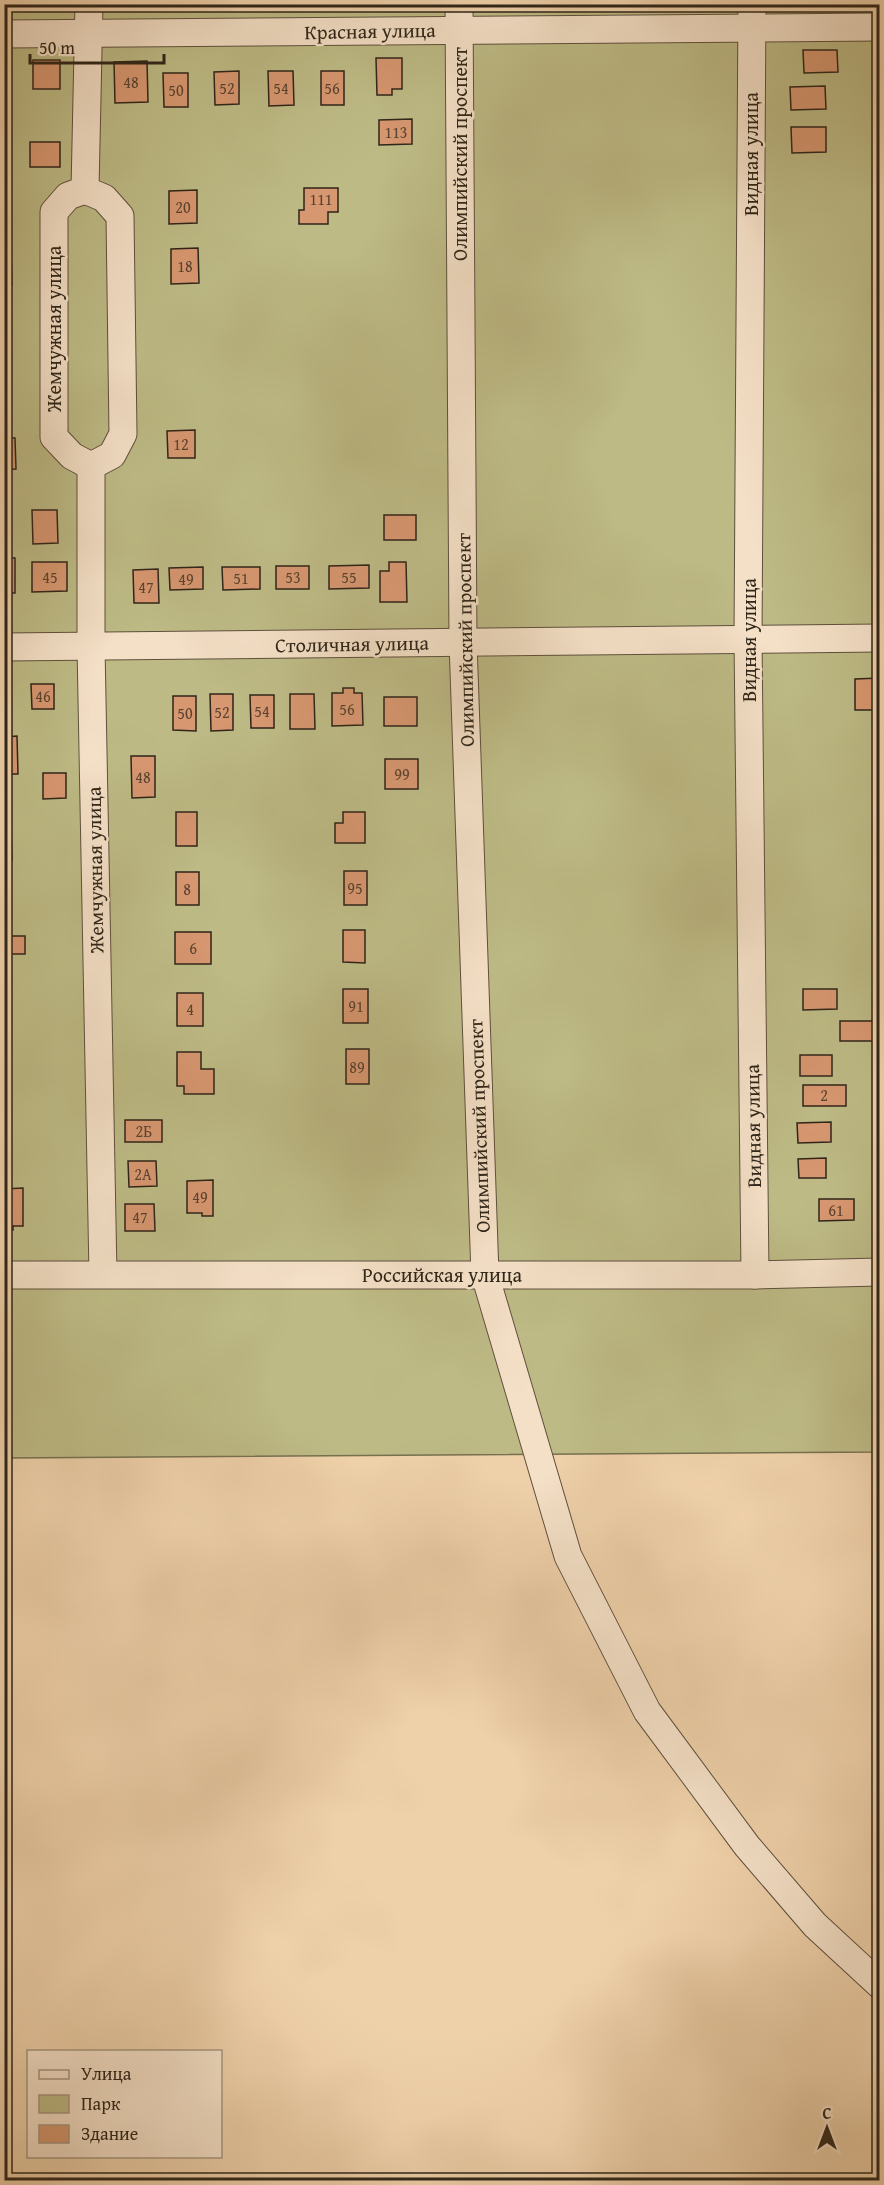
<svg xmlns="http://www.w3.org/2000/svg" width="884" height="2185" font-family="'Gentium Book Plus',serif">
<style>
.green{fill:#bdba85;stroke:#76704f;stroke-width:1.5}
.building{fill:#d79770;stroke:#2f2519;stroke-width:1.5}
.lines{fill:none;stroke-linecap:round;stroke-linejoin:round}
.minor-casing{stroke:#5f503d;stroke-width:29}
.minor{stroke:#f4e0c7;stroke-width:27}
.labels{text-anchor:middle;stroke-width:5;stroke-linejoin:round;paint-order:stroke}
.number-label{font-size:16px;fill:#59422f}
.street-label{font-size:20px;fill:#2f2519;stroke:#f4e0c7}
</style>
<rect width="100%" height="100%" fill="#eed0a9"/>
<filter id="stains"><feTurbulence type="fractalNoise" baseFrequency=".00333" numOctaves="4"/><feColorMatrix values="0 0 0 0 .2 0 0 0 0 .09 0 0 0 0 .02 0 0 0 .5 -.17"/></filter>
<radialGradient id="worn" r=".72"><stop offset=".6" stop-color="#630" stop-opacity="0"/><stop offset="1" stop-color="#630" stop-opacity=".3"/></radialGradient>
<path class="green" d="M4,5H879V1452L5,1458Z"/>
<g class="building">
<path d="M803,50H837L838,72L804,73Z"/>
<path d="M376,58H402V89H392V95H377Z"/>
<rect x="33" y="60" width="27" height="29"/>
<path d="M147,61L148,102L115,103L114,62Z"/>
<path d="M239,71V104L215,105L214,72Z"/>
<path d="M268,71H293L294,105L269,106Z"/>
<rect x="321" y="71" width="23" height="34"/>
<path d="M163,73H188V107H164Z"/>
<path d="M825,86L826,109L791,110L790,87Z"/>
<path d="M4,92H10L11,140L4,141Z"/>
<path d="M412,119V144L379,145V120Z"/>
<path d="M791,127H826V152L792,153Z"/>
<rect x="30" y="142" width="30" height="25"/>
<path d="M304,188H338V212H328V224H299V210H304Z"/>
<path d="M6,190V224H4V191Z"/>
<path d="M197,190V223L169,224V191Z"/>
<path d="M198,248L199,283L171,284V249Z"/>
<path d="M4,251H11L12,285H4Z"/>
<rect x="4" y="318" width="7" height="25"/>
<path d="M4,375H9V401L4,402Z"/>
<path d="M195,430V458H168L167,431Z"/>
<path d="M4,438H15L16,469L4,470Z"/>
<path d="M32,510H57L58,543L33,544Z"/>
<rect x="384" y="515" width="32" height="25"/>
<rect x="4" y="558" width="11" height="35"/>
<path d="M32,562H67V591L32,592Z"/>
<path d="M389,562H406L407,602H380V571H389Z"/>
<path d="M369,565V588L329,589V566Z"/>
<rect x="276" y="566" width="33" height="23"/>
<path d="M203,567V589L170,590L169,568Z"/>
<path d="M222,567H260V589L223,590Z"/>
<path d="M158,569L159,603H134L133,570Z"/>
<path d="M880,678V710H855V679Z"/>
<path d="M31,684H54V709H32Z"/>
<path d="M343,688H354V693H362L363,725L332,726V693H343Z"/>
<path d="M210,694H233V730L211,731Z"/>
<path d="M290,694H314L315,729H290Z"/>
<path d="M250,695H274V728H251Z"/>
<path d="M173,696H196V731L173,730Z"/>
<rect x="384" y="697" width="33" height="29"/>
<path d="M17,736L18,774H4V737Z"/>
<path d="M131,756H155V797L132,798Z"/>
<rect x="385" y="759" width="33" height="30"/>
<path d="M43,773H66V798L43,799Z"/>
<rect x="176" y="812" width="21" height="34"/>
<path d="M343,812H365V843H335V823H343Z"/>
<path d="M4,826H11L12,860H4Z"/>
<rect x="344" y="871" width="23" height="34"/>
<rect x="176" y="872" width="23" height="33"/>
<path d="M343,930H365V963L343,962Z"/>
<rect x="175" y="932" width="36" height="32"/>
<rect x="4" y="936" width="21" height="18"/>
<rect x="343" y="989" width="25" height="34"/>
<path d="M803,989H837V1009L803,1010Z"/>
<rect x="177" y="993" width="26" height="33"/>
<rect x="840" y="1021" width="34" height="20"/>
<rect x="346" y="1049" width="23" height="35"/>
<path d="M177,1052H201V1069H214V1094H184V1086H177Z"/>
<rect x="800" y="1055" width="32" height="21"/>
<rect x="803" y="1085" width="43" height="21"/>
<rect x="125" y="1120" width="37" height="22"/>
<path d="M831,1122V1142L798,1143L797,1123Z"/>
<path d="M826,1158V1178H799L798,1159Z"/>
<path d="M128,1161H156L157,1186L129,1187Z"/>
<path d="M213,1180V1216H202V1213H187V1181Z"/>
<path d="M23,1188V1226H13V1230H4V1189Z"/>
<path d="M819,1199H854V1220L819,1221Z"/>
<path d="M125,1204H154L155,1231H125Z"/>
</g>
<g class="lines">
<g class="minor-casing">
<g id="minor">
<path d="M89,4L85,190L104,198L120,216L123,434L112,455L91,466V647L103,1274"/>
<path d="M459,4L463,642L485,1275L568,1556L647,1711L747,1846L815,1925L880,1985"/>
<path d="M752,4L748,639L755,1275"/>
<path d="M4,34L880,27"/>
<path d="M85,190L68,196L54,212V437L72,456L91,466"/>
<path d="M4,647L880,638"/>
<path d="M4,1275H755L880,1272"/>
</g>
</g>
<use href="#minor" class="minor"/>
</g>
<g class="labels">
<g class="number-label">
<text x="131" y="88">48</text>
<text x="227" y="94">52</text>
<text x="281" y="94">54</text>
<text x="332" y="94">56</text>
<text x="176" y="96">50</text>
<text x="396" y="138">113</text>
<text x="321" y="205">111</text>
<text x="183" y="213">20</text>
<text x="185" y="272">18</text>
<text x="181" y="450">12</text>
<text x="50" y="583">45</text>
<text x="293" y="583">53</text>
<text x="349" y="583">55</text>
<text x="241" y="584">51</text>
<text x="186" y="585">49</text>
<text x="146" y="593">47</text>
<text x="43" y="702">46</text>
<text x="347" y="715">56</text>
<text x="262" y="717">54</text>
<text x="222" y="718">52</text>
<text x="185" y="719">50</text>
<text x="402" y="780">99</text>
<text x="143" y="783">48</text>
<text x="355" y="894">95</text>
<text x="187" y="895">8</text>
<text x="193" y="954">6</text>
<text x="356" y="1012">91</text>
<text x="190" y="1015">4</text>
<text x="357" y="1073">89</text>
<text x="824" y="1101">2</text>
<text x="144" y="1137">2Б</text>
<text x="143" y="1180">2А</text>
<text x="200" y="1203">49</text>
<text x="836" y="1216">61</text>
<text x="140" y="1223">47</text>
</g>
<g class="street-label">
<text transform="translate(370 31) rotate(-1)" y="7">Красная улица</text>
<text transform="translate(460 154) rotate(-90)" y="7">Олимпийский проспект</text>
<text transform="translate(751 154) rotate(-90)" y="7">Видная улица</text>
<text transform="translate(54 329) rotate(-90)" y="7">Жемчужная улица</text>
<text transform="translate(465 640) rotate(-91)" y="7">Олимпийский проспект</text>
<text transform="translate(749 640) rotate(-90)" y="7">Видная улица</text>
<text transform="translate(352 644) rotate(-1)" y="7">Столичная улица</text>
<text transform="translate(95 870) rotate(-91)" y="7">Жемчужная улица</text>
<text transform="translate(479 1126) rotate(-92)" y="7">Олимпийский проспект</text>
<text transform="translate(753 1126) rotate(-91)" y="7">Видная улица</text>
<text x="442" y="1282">Российская улица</text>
</g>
</g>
<rect width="884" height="2185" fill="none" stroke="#eed0a9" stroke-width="24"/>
<rect x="6" y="6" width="872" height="2173" fill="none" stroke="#2f2519" stroke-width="3"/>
<rect x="12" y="12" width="860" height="2161" fill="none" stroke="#2f2519" stroke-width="1.5"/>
<rect x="27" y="2050" width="195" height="108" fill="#f4e0c7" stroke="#a59581" stroke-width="1.5"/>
<rect x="39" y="2070" width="30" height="9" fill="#f4e0c7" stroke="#a59581" stroke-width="1.5"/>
<text x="81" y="2080" font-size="18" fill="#2f2519">Улица</text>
<rect x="39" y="2095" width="30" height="18" fill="#bdba85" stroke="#a59581" stroke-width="1.5"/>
<text x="81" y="2110" font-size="18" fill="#2f2519">Парк</text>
<rect x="39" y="2125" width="30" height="18" fill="#d79770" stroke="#a59581" stroke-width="1.5"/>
<text x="81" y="2140" font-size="18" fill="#2f2519">Здание</text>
<g transform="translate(827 2128)" stroke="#f4e0c7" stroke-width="4.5" paint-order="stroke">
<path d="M0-4.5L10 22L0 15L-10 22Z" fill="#2f2519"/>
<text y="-9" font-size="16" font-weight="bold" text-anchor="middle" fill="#2f2519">С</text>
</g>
<path d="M30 54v9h134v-9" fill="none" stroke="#2f2519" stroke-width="3"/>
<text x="39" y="54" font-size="18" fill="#2f2519" stroke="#f4e0c7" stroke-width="4.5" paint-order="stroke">50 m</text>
<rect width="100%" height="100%" filter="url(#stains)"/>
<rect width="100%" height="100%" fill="url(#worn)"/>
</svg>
